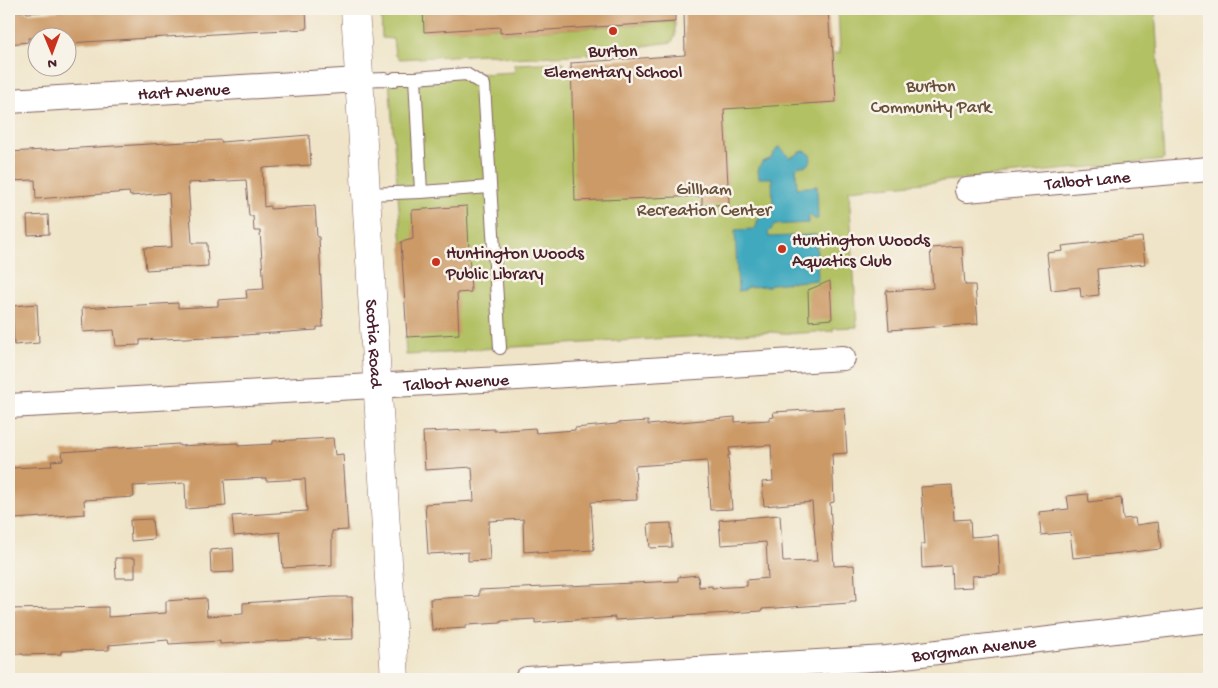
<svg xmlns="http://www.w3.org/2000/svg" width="1218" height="688" font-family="'Gochi Hand',sans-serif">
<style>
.green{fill:#b2c163;stroke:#7e7047}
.water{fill:#3fa9be;stroke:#446474}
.building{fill:#cc9a66}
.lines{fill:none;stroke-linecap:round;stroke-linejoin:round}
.service-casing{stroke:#846462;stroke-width:14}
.minor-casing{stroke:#846462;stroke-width:26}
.tertiary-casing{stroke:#846462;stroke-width:29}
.service{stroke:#fff;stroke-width:12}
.minor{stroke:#fff;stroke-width:24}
.tertiary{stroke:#fff;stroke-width:28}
.poi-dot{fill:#c8321e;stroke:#f7f3e8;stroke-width:2}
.labels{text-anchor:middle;stroke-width:5;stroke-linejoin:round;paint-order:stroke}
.poi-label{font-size:18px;fill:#4a1f2b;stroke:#f7f3e8;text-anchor:start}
.park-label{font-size:18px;fill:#69503c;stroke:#f7f3e8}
.street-label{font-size:18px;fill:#4a1f2b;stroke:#f7f3e8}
</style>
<rect width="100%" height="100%" fill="#f7f3e8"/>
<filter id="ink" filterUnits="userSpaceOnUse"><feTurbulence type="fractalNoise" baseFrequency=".02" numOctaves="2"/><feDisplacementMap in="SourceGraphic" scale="10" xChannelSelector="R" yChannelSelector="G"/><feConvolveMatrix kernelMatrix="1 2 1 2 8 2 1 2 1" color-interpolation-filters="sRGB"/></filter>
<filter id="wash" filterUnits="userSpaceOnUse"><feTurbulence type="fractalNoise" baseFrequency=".0096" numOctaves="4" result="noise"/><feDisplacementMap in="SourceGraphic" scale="20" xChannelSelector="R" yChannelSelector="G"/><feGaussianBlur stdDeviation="1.12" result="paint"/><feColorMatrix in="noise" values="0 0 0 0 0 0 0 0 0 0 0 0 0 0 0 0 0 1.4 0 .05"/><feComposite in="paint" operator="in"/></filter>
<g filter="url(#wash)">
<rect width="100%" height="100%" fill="#efe4c7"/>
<g class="green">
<path d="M381,9H423L424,31L500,27L501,33L675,22V37L672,42L643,46L639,51L635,52L512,58C503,56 495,54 486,54L400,59L395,55L393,39L382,38Z"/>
<path d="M838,9H1155L1164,160L849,190L857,327L833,328V331C813,332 792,335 772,332L464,350V352L406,355L405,337L409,336L389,79L515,72L514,64L564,62L565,69L840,53Z"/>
</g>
<path class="water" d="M779,146L789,157C796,157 798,151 805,151C811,152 813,161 808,165C805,166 801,166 799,166L796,169L797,188L817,186L818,219H814L812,216H808V223L775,225L768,233L769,237L816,235L818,280L772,284L769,286L748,287L745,290L738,291L735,230L754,229L757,225V221L765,212V209L773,208L772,178H759L758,170L762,162L770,159Z"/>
<g id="blocks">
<g class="building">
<path d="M58,9H306L307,29L247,32L68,43V38H28V42L9,44V12L26,11L27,13L58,11Z"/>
<path d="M423,9H675V22L500,33V27L424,32Z"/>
<path d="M684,9H828L830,38H832L836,102L724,109L729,204L702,206V196L575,201L571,63L685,55Z"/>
<path d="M309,135L311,165L262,168L264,207L270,206V209L315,206L317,237H319L323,327H317V330L230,336L140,340V345L116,346L114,330L83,332L82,308L178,303V308L218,306V300L247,298L246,290L264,289L260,231H254L253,216H249L246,180L188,183L192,243H207L208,266L146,270L144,248L172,247L169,193L130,196L129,192L36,199L35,180L9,181V152L221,140V142Z"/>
<path d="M467,206L471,292L457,293L459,334L407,337L401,242L413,239L412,210Z"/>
<path d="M48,215L49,234L28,235L27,216Z"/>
<path d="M1142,237L1145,264L1097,269L1099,295L1081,297L1080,287L1051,290L1047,253L1063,251L1062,246Z"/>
<path d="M962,246L965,285H975L978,324L889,330L886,291L933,288L930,248Z"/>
<path d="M830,281L832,319L809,321L808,290Z"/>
<path d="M37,304L39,343L14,345L12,306Z"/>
<path d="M844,408L847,453L832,454L834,502L830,503L834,566L854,565L856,601H850V603L762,609V611L615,620V617L535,623V619L501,621V623L466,625V628L432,630L430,599L479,596V590L678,581V577L698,575L699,587L712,586V588L747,586V580L768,578L766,542L721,545L719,520L780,515L783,562L817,561L812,502L764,506L762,482L773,481L771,445L729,448L730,455H728L732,509L710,510L707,461L635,466L637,500L591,502L594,550L538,553V551L524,552L523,519L489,521V526L488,527L490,560L468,561V552L428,554L425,504L474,501L472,467L425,470L423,432L494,429V431L535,428L536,433L575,430V428L617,424V423L648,421V425L735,417V422L769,420V418L774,417L773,412Z"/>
<path d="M333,438L335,455L343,454L348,530L332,531V565L283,568L280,532L234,536L232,516L307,511L305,479L266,481V478L224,480L226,506L186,509L185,483L133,486L134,497L84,500L85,514L15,519L11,468L52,466L51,461L63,460L62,452L179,444V446L238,443V446L273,444V441Z"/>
<path d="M952,485L954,520L970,519L971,537L998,535L1000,574L972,576L973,587L952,588L951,566L922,568L921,544H925L921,487Z"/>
<path d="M1088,494L1089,502L1121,498L1123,519L1135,518L1136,525L1158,522L1161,549L1073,558L1070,532L1041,535L1039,512L1069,509L1067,496Z"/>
<path d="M152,519L154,539L131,541L130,520Z"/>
<path d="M671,523L672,547L650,548L648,524Z"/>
<path d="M233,548L234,572L211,573L210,550Z"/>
<path d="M115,558H135V578H116Z"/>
<path d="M333,597H352L353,639L316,640V639L220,644V641L169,644L168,640L109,645V650L61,651V654L23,655V654H9V609L108,607V617L166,613V601L206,598L207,616L243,614V603Z"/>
</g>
</g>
</g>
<g filter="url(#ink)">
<use href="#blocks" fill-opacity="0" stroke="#846462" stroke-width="1"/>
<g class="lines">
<g class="service-casing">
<g id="service">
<path d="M415,78L421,192"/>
<path d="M359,80L385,79L393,81L395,78H415L466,74L484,85L500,348"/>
<path d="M366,194L421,192L490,187"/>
</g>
</g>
<g class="minor-casing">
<g id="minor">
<path id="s1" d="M9,101L359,80"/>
<path id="s2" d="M967,190L1209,169"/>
<path id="s3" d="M9,406L501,379L843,358"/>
<path id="s4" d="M527,679L887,658L1209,620"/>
</g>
</g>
<g class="tertiary-casing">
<g id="tertiary">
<path id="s5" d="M355,9L395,679"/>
</g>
</g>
<use href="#service" class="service"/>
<use href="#minor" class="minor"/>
<use href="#tertiary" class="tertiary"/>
</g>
</g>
<g class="poi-dot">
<circle cx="613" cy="31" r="5"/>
<circle cx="782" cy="249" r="5"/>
<circle cx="436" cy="262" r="5"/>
</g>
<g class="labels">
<g class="poi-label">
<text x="613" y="56" text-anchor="middle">Burton<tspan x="613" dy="21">Elementary School</tspan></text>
<text x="792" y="245">Huntington Woods<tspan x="792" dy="21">Aquatics Club</tspan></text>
<text x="446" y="258">Huntington Woods<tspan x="446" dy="21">Public Library</tspan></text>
</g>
<g class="park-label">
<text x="931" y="91">Burton<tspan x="931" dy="21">Community Park</tspan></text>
<text x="704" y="194">Gillham<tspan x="704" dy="21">Recreation Center</tspan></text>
</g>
<g class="street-label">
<text dy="6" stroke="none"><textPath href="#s1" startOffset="175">Hart Avenue</textPath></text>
<text dy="6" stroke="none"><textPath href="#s2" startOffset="121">Talbot Lane</textPath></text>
<text dy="6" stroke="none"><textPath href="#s5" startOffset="335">Scotia Road</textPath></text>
<text dy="6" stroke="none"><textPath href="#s3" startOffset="448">Talbot Avenue</textPath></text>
<text dy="6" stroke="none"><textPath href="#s4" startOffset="448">Borgman Avenue</textPath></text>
</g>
</g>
<rect width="1218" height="688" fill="none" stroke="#f7f3e8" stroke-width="30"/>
<g transform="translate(52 52) rotate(179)"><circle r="24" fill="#f7f3e8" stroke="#b29e9c"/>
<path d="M0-4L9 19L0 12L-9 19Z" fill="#c8321e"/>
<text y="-8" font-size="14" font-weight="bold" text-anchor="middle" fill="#4a1f2b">N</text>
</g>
</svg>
